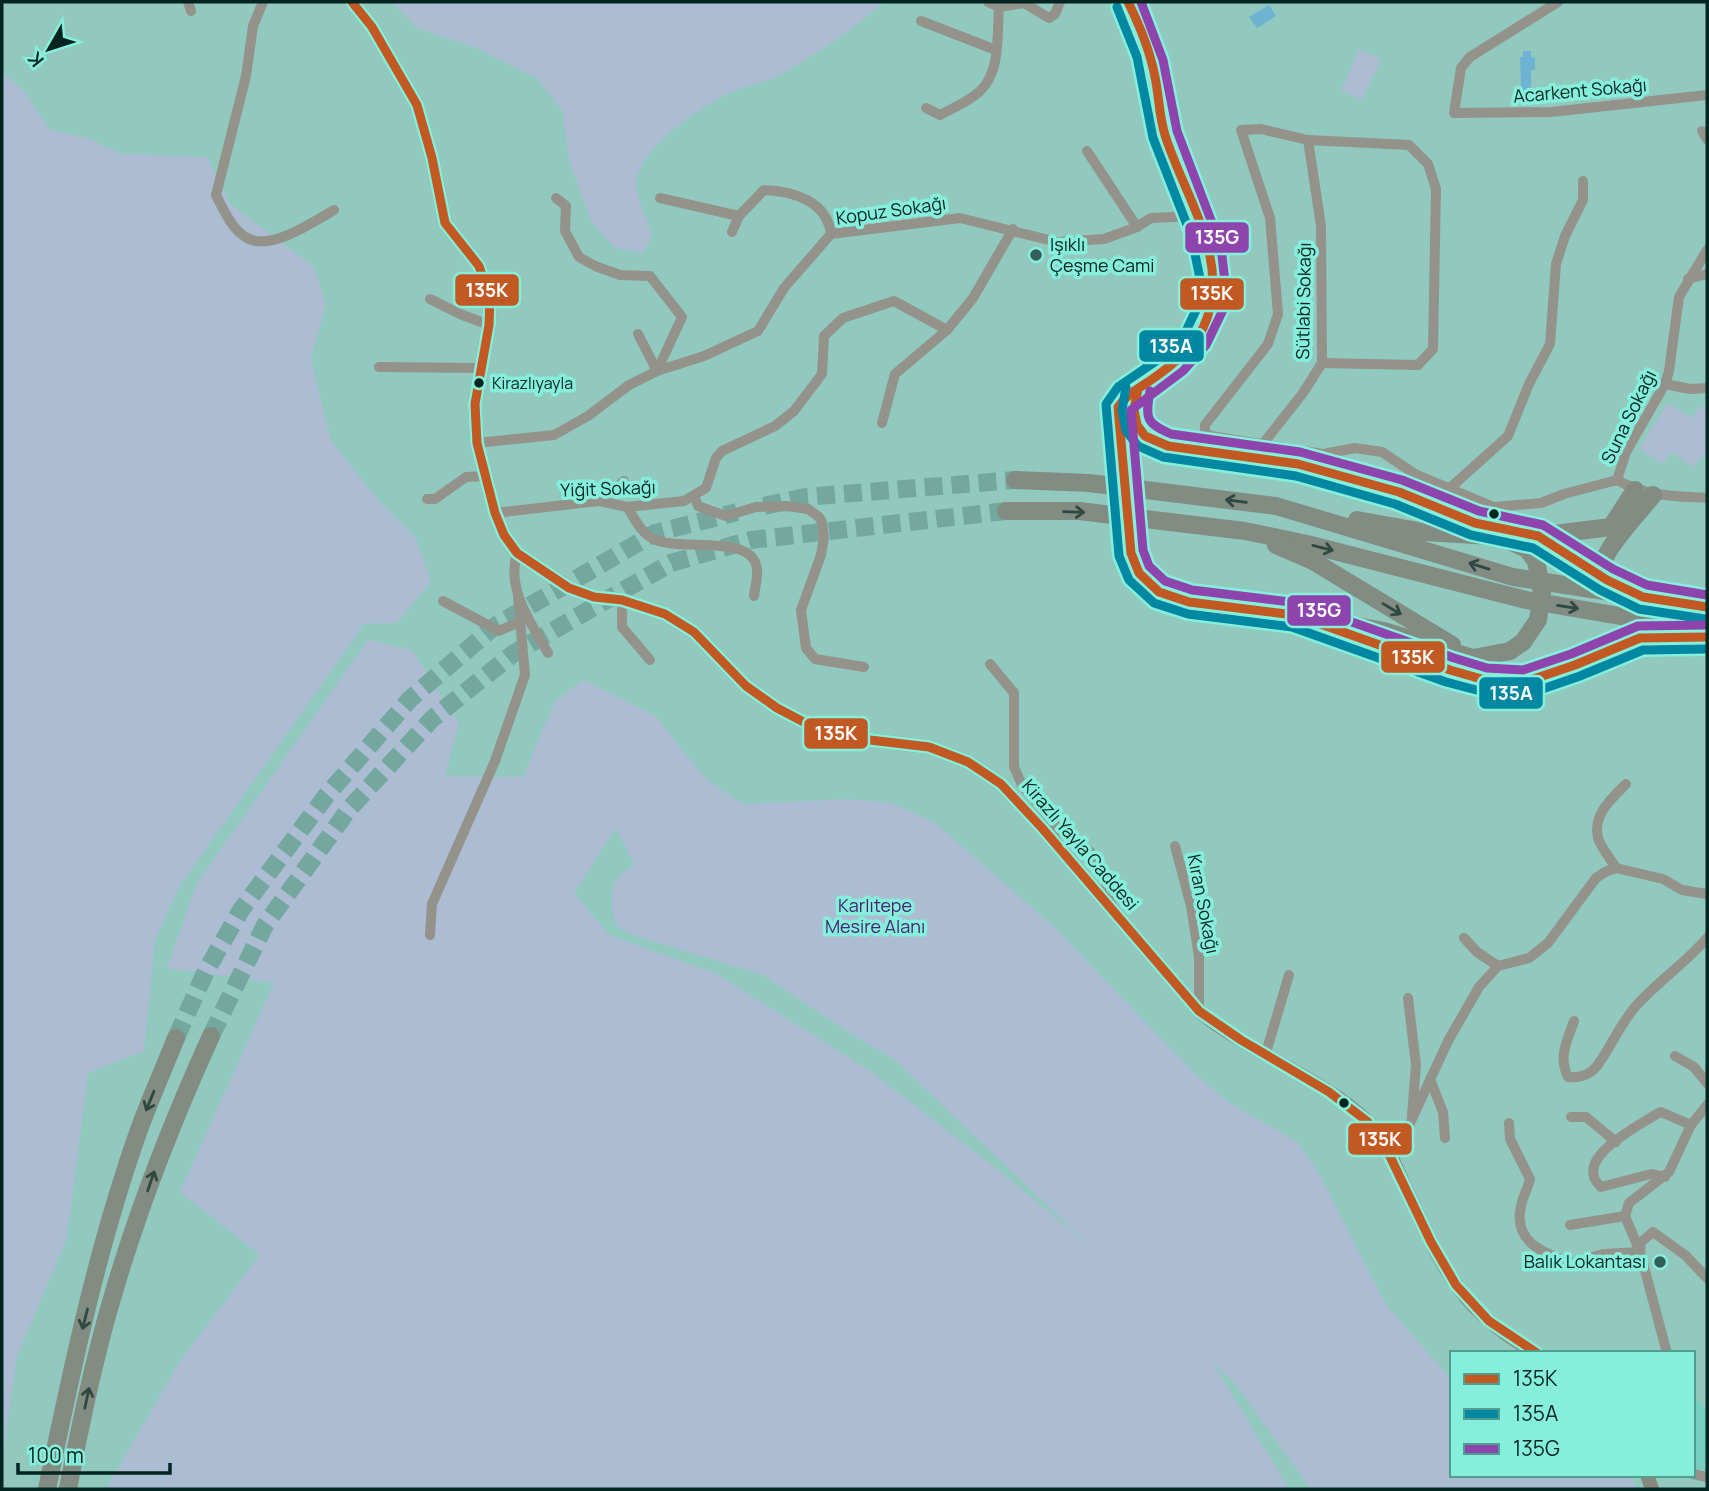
<svg xmlns="http://www.w3.org/2000/svg" width="1709" height="1491" font-family="Manrope,sans-serif">
<style>
.built{fill:#76d0c1}
.green{fill:#acbcd3;fill-rule:evenodd}
.water{fill:#6fb3d2}
.lines{fill:none;stroke-linecap:round;stroke-linejoin:round}
.trunk-tunnel{stroke:#74a89f;stroke-width:18;stroke-dasharray:18 9;stroke-linecap:butt}
.minor{stroke:#93938b;stroke-width:10}
.secondary{stroke:#89887e;stroke-width:14}
.primary{stroke:#848a7f;stroke-width:16}
.trunk{stroke:#828c82;stroke-width:18}
.trunk-bridge{stroke:#828c82;stroke-width:18}
.bus-1-casing{stroke:#86efdb;stroke-width:14}
.bus-2-casing{stroke:#86efdb;stroke-width:14}
.bus-3-casing{stroke:#86efdb;stroke-width:14}
.bus-1{stroke:#c25822;stroke-width:9}
.bus-2{stroke:#0088a2;stroke-width:9}
.bus-3{stroke:#8e44ad;stroke-width:9}
.oneway{stroke:#2f4942}
.poi-dot{fill:#345e58;stroke:#86efdb;stroke-width:2.5}
.bus-dot{fill:#022520;stroke:#86efdb;stroke-width:2.5}
.labels{text-anchor:middle;stroke-width:7;stroke-linejoin:round;paint-order:stroke}
.bus-label{font-size:16px;fill:#022520;stroke:#86efdb;text-anchor:start}
.street-label{font-size:18px;fill:#022520;stroke:#86efdb}
.poi-label{font-size:18px;fill:#022520;stroke:#86efdb;text-anchor:start}
.park-label{font-size:18px;fill:#472273;stroke:#86efdb}
.line-badge{stroke:#86efdb;stroke-width:2.5}
.badge-label{font-size:19px;text-anchor:middle;font-weight:bold;fill:#fff}
</style>
<rect width="100%" height="100%" fill="#91c9bf"/>
<path class="built" d="M1693,1402L1701,1404L1707,1412V1471L1693,1468Z"/>
<g class="green">
<path d="M392,2H884C853,29 819,52 784,73C770,81 753,84 738,89C707,102 636,148 636,185C636,195 649,225 652,236L643,254L614,247L592,223L569,160L563,112L537,78L474,47L417,28Z"/>
<path d="M1359,49L1381,59L1362,100L1341,91Z"/>
<path d="M2,72L24,91L50,130L87,138L121,154L207,157L230,204L313,266L326,304L311,359L331,441L380,502L416,538L431,582L397,623L364,624L179,887L155,940L144,1051L88,1073L67,1238L17,1356L2,1461Z"/>
<path d="M1668,403L1692,418L1700,406L1707,411V459L1702,456L1694,467L1671,452L1663,464L1639,449Z"/>
<path d="M368,640L412,650L459,723L445,776L523,777L555,701L584,680L655,716L706,779L743,804L850,799L892,803L935,823L1054,927L1193,1072L1228,1102L1297,1142L1318,1172L1386,1305L1452,1380V1475H1630L1637,1489H1311L1234,1382L1213,1363L1289,1489H106L179,1363L260,1255L180,1192L274,983L167,968L197,883ZM616,828L634,865C627,869 620,873 616,880C609,890 612,915 616,926L630,934L763,975L853,1035L894,1059L1092,1248L1008,1178L870,1071L717,974L609,935L574,893Z"/>
</g>
<g class="water">
<path d="M1269,5L1276,16L1257,28L1249,17Z"/>
<path d="M1523,51H1531V57L1535,58V70H1531V92H1521L1520,57H1523Z"/>
</g>
<g class="lines">
<g class="trunk-tunnel">
<path d="M764,506L805,497L1015,480"/>
<path d="M211,1036L265,925L349,809L432,719L514,653L671,563L751,540L1006,511"/>
<path d="M176,1038L206,971L241,910L326,796L410,699L495,626L655,533L737,512"/>
</g>
<g class="minor">
<path d="M188,2L191,11"/>
<path d="M263,2L253,26L246,76L216,195C223,209 231,227 244,236C267,254 313,222 334,210"/>
<path d="M988,2L999,7"/>
<path d="M1558,2L1470,57L1461,68L1454,113L1551,112L1707,95"/>
<path d="M921,21L996,50"/>
<path d="M926,108L940,115C953,108 968,102 979,92C1001,73 997,35 999,7L1024,3L1049,18L1055,14L1060,2"/>
<path d="M1702,131L1707,139"/>
<path d="M1087,151L1137,227"/>
<path d="M556,198L566,206L565,231L579,257L595,266L620,275L650,276L682,317L657,371"/>
<path d="M660,198L739,216"/>
<path d="M732,232L739,216L764,190C793,191 827,201 831,234"/>
<path d="M1688,279L1707,274"/>
<path d="M430,299L460,314L489,325"/>
<path d="M638,334L657,371"/>
<path d="M1322,363L1418,365L1433,349L1436,189L1428,164L1409,145L1308,140L1261,129L1241,130L1270,218L1278,314L1268,344L1205,425V433L1211,436L1323,454L1355,448L1382,452L1415,474L1494,507L1541,503L1564,494L1617,480C1648,497 1673,496 1707,498"/>
<path d="M379,367L480,368"/>
<path d="M1665,384L1690,389L1707,388"/>
<path d="M882,423L895,374L947,330"/>
<path d="M477,443L554,435L588,416L629,385L657,371L704,356L758,331L784,288L831,234L960,218L1057,242L1104,239L1137,227L1151,218L1197,216"/>
<path d="M1262,445L1303,393L1322,363L1321,226L1308,140"/>
<path d="M1617,480L1626,452L1665,384L1669,371L1679,297L1707,250"/>
<path d="M1450,488L1508,436L1529,384L1550,344L1556,264L1565,236L1583,200V181"/>
<path d="M694,496L698,506L726,516L756,507L787,506L808,509L819,517L822,522L824,538L821,555L801,610L806,648L815,659L864,667"/>
<path d="M427,499H435L466,477L485,476"/>
<path d="M599,501L624,481"/>
<path d="M627,507C634,517 640,531 650,537C674,554 753,531 757,569C758,577 755,587 754,596"/>
<path d="M495,513L599,501L627,507L684,501L706,488L716,458L722,451L775,426L794,411L822,374L824,336L843,318L894,301L947,330L973,298L1013,229"/>
<path d="M517,553C506,589 531,623 548,653"/>
<path d="M622,600V627L650,660"/>
<path d="M443,601L499,631L519,622"/>
<path d="M990,664L1014,693V767L1022,785L1062,833"/>
<path d="M1057,832C1096,843 1105,872 1112,908"/>
<path d="M1175,846L1191,906L1199,957V1010"/>
<path d="M1616,868C1611,859 1601,848 1598,838C1592,815 1612,798 1626,784"/>
<path d="M430,935L432,904L495,761L525,675L518,597"/>
<path d="M1464,938L1477,952L1498,966"/>
<path d="M1408,998L1416,1065L1412,1115"/>
<path d="M1574,1021C1567,1041 1558,1057 1568,1077C1579,1078 1590,1075 1597,1066C1611,1047 1620,1024 1636,1006C1658,981 1686,963 1707,938"/>
<path d="M1265,1056L1289,975"/>
<path d="M1675,1056L1694,1067L1707,1083"/>
<path d="M1430,1079L1443,1112L1445,1138"/>
<path d="M1571,1117H1586L1616,1142"/>
<path d="M1509,1123L1510,1139L1530,1179C1528,1188 1523,1196 1521,1206C1513,1242 1542,1252 1571,1263L1603,1254L1640,1252L1641,1242L1653,1232L1685,1255L1707,1278"/>
<path d="M1393,1160L1448,1041L1479,987L1498,966L1529,958L1548,943L1596,878L1605,872L1616,868L1663,879L1682,890L1707,894"/>
<path d="M1665,1177L1651,1174L1601,1187C1571,1160 1635,1128 1655,1115L1661,1112L1691,1125"/>
<path d="M1570,1225L1625,1216"/>
<path d="M1667,1353L1640,1252L1625,1216L1629,1203L1669,1172L1691,1125L1707,1105"/>
<path d="M1693,1474L1707,1477"/>
</g>
<g class="secondary">
<path d="M352,2L372,27L417,105L432,158L445,223L479,266L490,298L489,325L475,404L477,443L495,513L504,535L517,553L569,588L594,597L622,600L665,614L694,632L746,686L777,708L815,728L853,738L929,747L968,762L1001,784L1042,828L1199,1011C1251,1054 1321,1077 1368,1122C1386,1140 1396,1168 1407,1191C1442,1266 1460,1312 1537,1353"/>
<path d="M1647,1475L1652,1489"/>
</g>
<path class="primary" d="M1128,2C1139,24 1148,47 1154,72C1159,92 1159,114 1165,134C1185,206 1249,284 1184,353C1172,366 1153,377 1138,389"/>
<g class="trunk">
<path d="M1138,389L1134,410L1137,425L1145,436L1168,446L1298,464L1399,492L1475,523L1538,536L1607,580L1627,589"/>
<path d="M1120,422L1118,407L1127,393L1138,389"/>
<path d="M1015,480L1089,483L1276,506L1513,577L1707,607"/>
<path d="M1006,511H1079L1245,531L1307,544L1526,600L1626,617L1707,635"/>
<path d="M1357,520L1424,532L1492,536"/>
<path d="M1538,536L1611,527L1635,490"/>
<path d="M1276,545L1313,561L1452,645"/>
<path d="M1131,553C1137,569 1144,583 1160,592C1190,609 1267,610 1304,617"/>
<path d="M1607,580C1606,575 1604,568 1604,563C1604,549 1642,509 1653,495"/>
<path d="M1295,615L1450,670L1485,680L1525,682L1575,665L1640,638H1688"/>
<path d="M1346,624L1384,631L1473,658L1510,651L1523,642"/>
<path d="M47,1489C72,1368 98,1244 140,1127C151,1097 164,1068 176,1038"/>
<path d="M68,1489C80,1426 93,1363 111,1302C137,1211 172,1122 211,1036"/>
</g>
<g class="trunk-bridge">
<path d="M1120,422L1131,553"/>
<path d="M1512,542L1527,549L1536,561L1542,593L1538,620L1523,642"/>
</g>
<g class="bus-1-casing">
<g id="bus-1">
<path d="M352,2L372,27L417,105L432,158L445,223L479,266L490,298L489,325L475,404L477,443L495,513L504,535L517,553L569,588L594,597L622,600L665,614L694,632L746,686L777,708L815,728L853,738L929,747L968,762L1001,784L1042,828L1199,1011L1241,1040L1329,1092L1368,1122L1385,1146L1431,1242L1456,1285L1489,1321L1537,1353"/>
<path d="M1128,2C1140,26 1150,51 1155,77C1159,96 1159,116 1165,135C1184,196 1234,263 1203,328C1192,350 1170,367 1151,380C1138,389 1127,394 1118,407L1131,553L1139,573L1159,592L1189,602L1295,615L1450,670L1485,680L1525,682L1575,665L1640,638L1707,637"/>
<path d="M1138,389L1134,410L1137,425L1145,436L1168,446L1298,464L1399,492L1475,523L1538,536L1607,580L1643,597L1707,607"/>
</g>
</g>
<g class="bus-2-casing">
<g id="bus-2">
<path d="M1117,7L1137,57L1153,138L1191,235L1201,283L1199,304L1186,331L1159,359L1118,387L1106,404L1119,556L1129,580L1154,603L1188,614L1292,627L1446,682L1484,692L1528,694L1580,676L1643,650L1707,649"/>
<path d="M1126,387L1122,410L1126,431L1138,446L1163,457L1296,476L1395,504L1471,535L1533,548L1600,590L1639,609L1705,619"/>
</g>
</g>
<g class="bus-3-casing">
<g id="bus-3">
<path d="M1141,2L1163,60L1177,131L1214,228L1222,256L1225,282L1223,310L1206,345L1183,371L1131,410L1143,550L1149,566L1165,581L1192,590L1298,603L1454,658L1487,668L1523,670L1571,654L1638,626L1707,625"/>
<path d="M1150,391C1145,419 1146,423 1171,434L1300,452L1402,480L1479,511L1543,525L1613,569L1647,585L1707,595"/>
</g>
</g>
<use href="#bus-1" class="bus-1"/>
<use href="#bus-2" class="bus-2"/>
<use href="#bus-3" class="bus-3"/>
</g>
<defs><path id="oneway-shaft" d="M-6 0H5M1.5-3L5.5 0L1.5 3" fill="none" stroke-width="1.6" stroke-linecap="round" stroke-linejoin="round" transform="scale(1.75)"/></defs>
<g class="oneway">
<use href="#oneway-shaft" transform="translate(1236 501) rotate(-173)"/>
<use href="#oneway-shaft" transform="translate(1074 512) rotate(2)"/>
<use href="#oneway-shaft" transform="translate(1323 548) rotate(14)"/>
<use href="#oneway-shaft" transform="translate(1479 566) rotate(-163)"/>
<use href="#oneway-shaft" transform="translate(1568 607) rotate(9)"/>
<use href="#oneway-shaft" transform="translate(1392 609) rotate(31)"/>
<use href="#oneway-shaft" transform="translate(150 1101) rotate(112)"/>
<use href="#oneway-shaft" transform="translate(151 1181) rotate(-71)"/>
<use href="#oneway-shaft" transform="translate(85 1319) rotate(104)"/>
<use href="#oneway-shaft" transform="translate(87 1398) rotate(-78)"/>
</g>
<g class="poi-dot">
<circle cx="1036" cy="255" r="7"/>
<circle cx="1660" cy="1262" r="7"/>
</g>
<g class="bus-dot">
<circle cx="479" cy="383" r="6"/>
<circle cx="1494" cy="514" r="6"/>
<circle cx="1344" cy="1103" r="6"/>
</g>
<g class="labels">
<g class="bus-label">
<text x="492" y="389">Kirazlıyayla</text>
</g>
<g class="street-label">
<text transform="translate(1580 91) rotate(-5)" y="6">Acarkent Sokağı</text>
<text transform="translate(891 211) rotate(-8)" y="6">Kopuz Sokağı</text>
<text transform="translate(1304 301) rotate(-89)" y="6">Sütlabi Sokağı</text>
<text transform="translate(1629 417) rotate(-64)" y="6">Suna Sokağı</text>
<text transform="translate(608 489) rotate(-2)" y="6">Yiğit Sokağı</text>
<text transform="translate(1080 845) rotate(49)" y="6">Kirazlı Yayla Caddesi</text>
<text transform="translate(1203 904) rotate(79)" y="6">Kıran Sokağı</text>
</g>
<g class="poi-label">
<text x="1050" y="251">Işıklı<tspan x="1050" dy="21">Çeşme Cami</tspan></text>
<text x="1646" y="1268" text-anchor="end">Balık Lokantası</text>
</g>
<g class="park-label">
<text x="875" y="912">Karlıtepe<tspan x="875" dy="21">Mesire Alanı</tspan></text>
</g>
</g>
<g class="line-badge">
<rect x="1184" y="221" width="66" height="33" rx="7" fill="#8e44ad"/>
<rect x="454" y="273" width="66" height="34" rx="7" fill="#c25822"/>
<rect x="1179" y="277" width="66" height="34" rx="7" fill="#c25822"/>
<rect x="1138" y="329" width="67" height="34" rx="7" fill="#0088a2"/>
<rect x="1286" y="594" width="66" height="33" rx="7" fill="#8e44ad"/>
<rect x="1380" y="640" width="66" height="34" rx="7" fill="#c25822"/>
<rect x="1478" y="676" width="66" height="34" rx="7" fill="#0088a2"/>
<rect x="803" y="717" width="66" height="33" rx="7" fill="#c25822"/>
<rect x="1347" y="1122" width="66" height="34" rx="7" fill="#c25822"/>
</g>
<g class="badge-label">
<text x="1217" y="244">135G</text>
<text x="487" y="297">135K</text>
<text x="1212" y="300">135K</text>
<text x="1171" y="353">135A</text>
<text x="1319" y="617">135G</text>
<text x="1413" y="664">135K</text>
<text x="1511" y="700">135A</text>
<text x="836" y="740">135K</text>
<text x="1380" y="1146">135K</text>
</g>
<rect width="1709" height="1491" fill="none" stroke="#022520" stroke-width="7"/>
<rect x="1450" y="1351" width="245" height="126" fill="#86efdb" stroke="#519e90" stroke-width="2"/>
<rect x="1464" y="1374" width="35" height="10" fill="#c25822" stroke="#519e90" stroke-width="2"/>
<text x="1513" y="1386" font-size="21" fill="#022520">135K</text>
<rect x="1464" y="1409" width="35" height="10" fill="#0088a2" stroke="#519e90" stroke-width="2"/>
<text x="1513" y="1421" font-size="21" fill="#022520">135A</text>
<rect x="1464" y="1444" width="35" height="10" fill="#8e44ad" stroke="#519e90" stroke-width="2"/>
<text x="1513" y="1456" font-size="21" fill="#022520">135G</text>
<g transform="translate(49 49) rotate(231)" stroke="#86efdb" stroke-width="5" paint-order="stroke">
<path d="M0-5L12 26L0 18L-12 26Z" fill="#022520"/>
<text y="-10" font-size="19" font-weight="bold" text-anchor="middle" fill="#022520">K</text>
</g>
<path d="M18 1463v10h152v-10" fill="none" stroke="#022520" stroke-width="3.5"/>
<text x="28" y="1463" font-size="21" fill="#022520" stroke="#86efdb" stroke-width="5" paint-order="stroke">100 m</text>
</svg>
